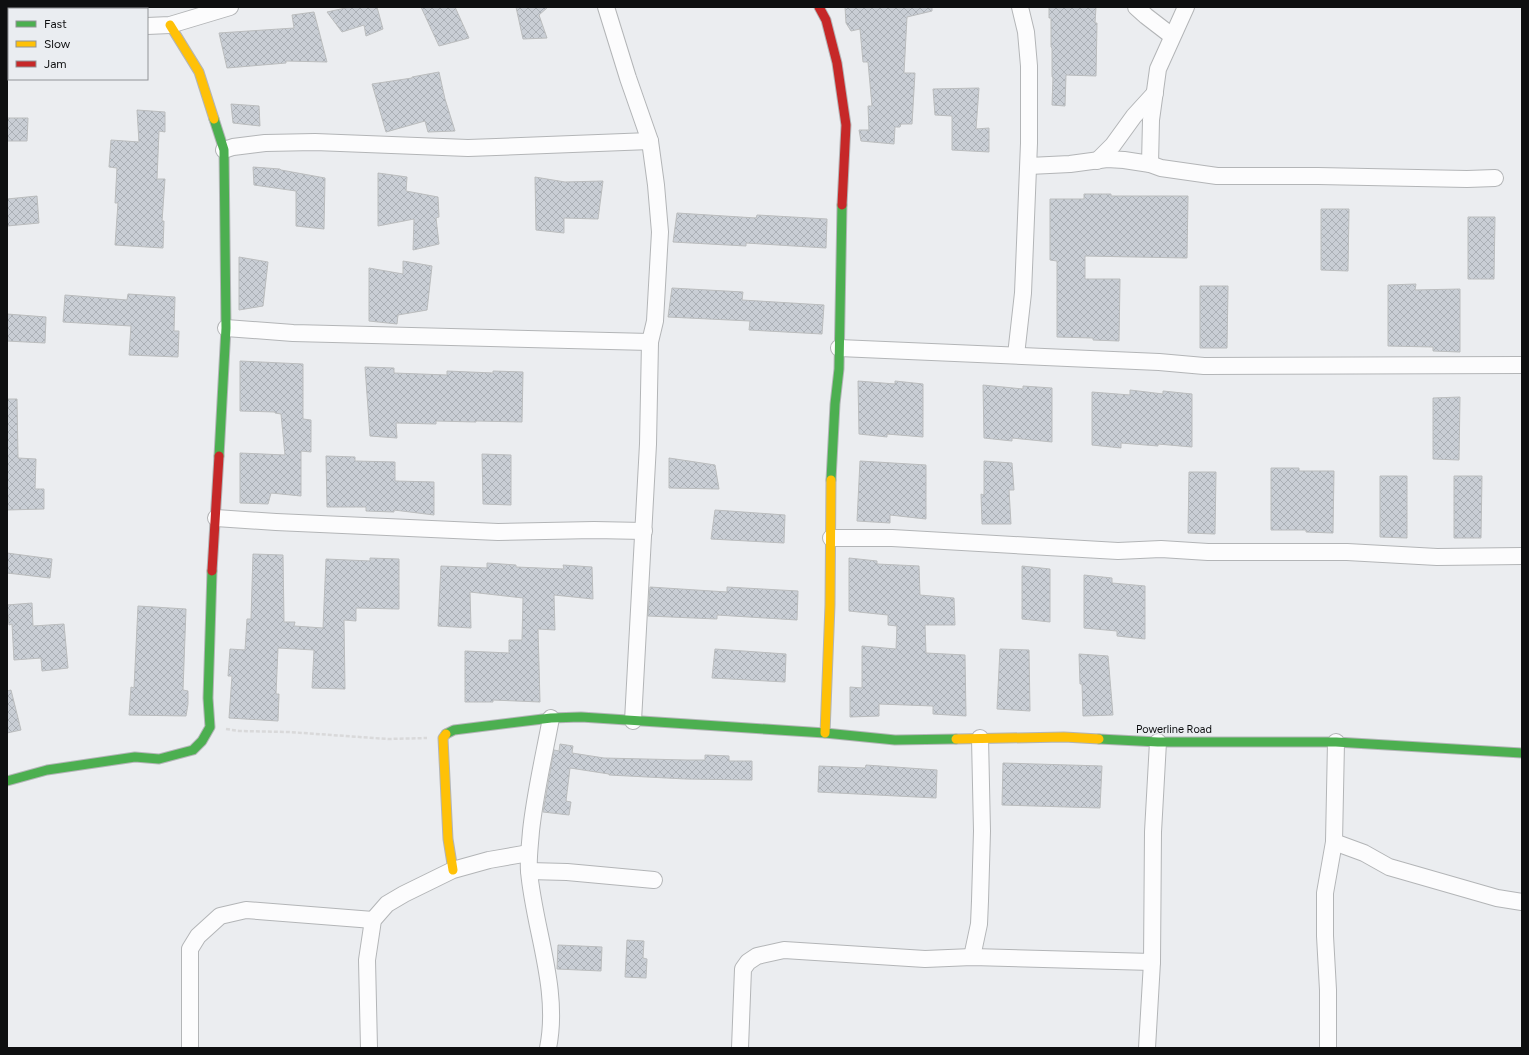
<svg xmlns="http://www.w3.org/2000/svg" width="1529" height="1055" font-family="Figtree,sans-serif">
<style>
.building{fill:url(#building-cross-hatch);stroke:#bbbdbe}
.lines{fill:none;stroke-linecap:round;stroke-linejoin:round}
.street-casing{stroke:#b3b5b7;stroke-width:18}
.fast-casing{stroke:#b3b5b7;stroke-width:11}
.slow-casing{stroke:#b3b5b7;stroke-width:11}
.jam-casing{stroke:#b3b5b7;stroke-width:11}
.path{stroke:#d9d9da;stroke-width:2.5;stroke-dasharray:4 2;stroke-linecap:butt}
.street{stroke:#fcfcfd;stroke-width:16}
.fast{stroke:#4caf50;stroke-width:9}
.slow{stroke:#ffc107;stroke-width:9}
.jam{stroke:#c62828;stroke-width:9}
.labels{text-anchor:middle;stroke-width:3;stroke-linejoin:round;paint-order:stroke}
.street-label{font-size:11px;fill:#0e0f10;stroke:#eaedf1}
</style>
<defs>
<pattern id="building-cross-hatch" width="8" height="8" patternUnits="userSpaceOnUse"><rect width="8" height="8" fill="#c9ced5"/><path d="M0 0l8 8M0 8l8-8" fill="none" stroke="#abb0b6"/></pattern>
</defs>
<rect width="100%" height="100%" fill="#ebedf0"/>
<g class="building">
<path d="M350,7H377L383,29L366,36L364,25L342,32L327,12Z"/>
<path d="M421,7H455L469,38L439,46Z"/>
<path d="M516,7H548L539,15L547,38L523,39Z"/>
<path d="M845,7H932V11L907,17L904,73H915L912,124H901L900,127H895L894,144L861,141L859,130H869L868,106H872L868,62H863L860,29L851,31L846,23Z"/>
<path d="M1049,7H1096L1095,23H1097L1096,76L1066,75L1065,106L1052,105L1053,77H1052V48L1051,47V18H1049Z"/>
<path d="M314,12L327,62L286,61V63L227,68L219,33L294,28L292,15Z"/>
<path d="M439,72L445,99L455,131L428,132L425,121L386,132L372,84L412,78V77Z"/>
<path d="M979,88L976,129L989,128V152L952,150V116L935,115L933,89Z"/>
<path d="M231,104L259,106L260,126L233,123Z"/>
<path d="M137,110L165,112V132L159,131L157,179H165L162,221H164L163,248L115,245L118,203H115L117,168L109,167L111,140L139,142Z"/>
<path d="M7,118H28L27,141H7Z"/>
<path d="M253,167L280,169L281,170L325,178L324,229L296,226V191L254,185Z"/>
<path d="M378,173L407,177L406,191L438,197L439,217L436,218L439,244L413,250L414,219L378,226Z"/>
<path d="M535,177L565,182L603,181L598,219L564,218V233L536,230Z"/>
<path d="M1084,194H1111V196H1188L1187,258L1085,256V279H1120L1119,341L1093,340V338L1057,337V261L1050,260V199H1084Z"/>
<path d="M37,196L39,223L7,226V199Z"/>
<path d="M1321,209H1349L1348,271L1321,270Z"/>
<path d="M677,213L756,218L757,215L827,219L826,248L746,243V246L673,242Z"/>
<path d="M1468,217H1495L1494,279H1468Z"/>
<path d="M239,257L268,262L263,306L239,310Z"/>
<path d="M403,261L432,266L427,310L398,315L397,324L369,321V268L403,274Z"/>
<path d="M1416,284L1415,290L1460,289V352L1433,351V347L1388,346V285Z"/>
<path d="M1200,286H1228L1227,348H1200Z"/>
<path d="M672,288L743,292L742,300L824,305L822,334L749,330L750,321L668,317Z"/>
<path d="M128,294L175,297L174,331H179L178,357L129,355L131,326L63,322L65,295L127,300Z"/>
<path d="M7,314L46,317L45,343L7,341Z"/>
<path d="M240,361L303,364V419L311,420V452L301,451V496L271,493L268,504L240,503V453L285,455L281,414L275,413V412L240,411Z"/>
<path d="M365,367L394,368V373L447,375V371L493,373V371L523,372L522,422L476,421V422L436,421V424L396,423L397,438L370,436Z"/>
<path d="M858,381L895,384V381L923,384V437L887,434V437L859,434Z"/>
<path d="M983,385L1023,389V386L1052,388V442L1012,438V441L984,438Z"/>
<path d="M1130,390L1163,394V391L1192,394V447L1158,444V446L1121,443V448L1092,445V392L1130,395Z"/>
<path d="M1460,397L1459,460L1433,459V398Z"/>
<path d="M7,399H17L18,458L36,459L35,489H44V509L7,510Z"/>
<path d="M482,454L511,455V505L483,504Z"/>
<path d="M326,456L355,457V461L395,462V481L434,482V515L394,510V512L366,511V507H327Z"/>
<path d="M669,458L715,465L719,489L669,488Z"/>
<path d="M860,461L926,465V519L890,515V523L857,521Z"/>
<path d="M984,461L1012,463L1014,490H1009L1011,524H982L981,494L984,495Z"/>
<path d="M1271,468H1299V471H1334L1333,533L1306,532V530H1271Z"/>
<path d="M1189,472H1216L1215,534L1188,533Z"/>
<path d="M1380,476H1407V538L1380,537Z"/>
<path d="M1454,476H1482L1481,538H1454Z"/>
<path d="M715,510L785,515L784,543L711,539Z"/>
<path d="M7,553L52,559L50,578L7,573Z"/>
<path d="M253,554L283,555L284,622H295L294,626L323,628L326,559L370,561V558L399,559V609L356,608V621L344,620L345,689L312,688L314,650L278,648L276,694H279L278,721L229,718L232,676H228L230,649L245,650L247,619H251Z"/>
<path d="M849,558L877,561V564L919,566L920,595L954,598L955,625H925L926,653L965,655L966,716L933,714V706L879,704V716L850,717V687L862,688V646L896,649L897,626L888,625V615L849,611Z"/>
<path d="M487,563L516,565V567L564,569L563,565L592,567L593,599L554,595L555,630L538,629L540,702L493,700V702H465V651L509,653V640H522L523,598L470,592L471,628L438,626L441,566L487,568Z"/>
<path d="M1022,566L1050,569V622L1022,619Z"/>
<path d="M1084,575L1112,578V583L1145,586V639L1117,636V631L1084,628Z"/>
<path d="M650,587L727,592V587L798,591L797,620L717,615V619L648,616Z"/>
<path d="M32,603L33,626L64,624L68,668L42,671L41,658L14,660L12,624L9,625L7,605Z"/>
<path d="M138,606L186,609L183,690L188,691V704L186,716L129,715L131,687L134,688Z"/>
<path d="M715,649L786,654L785,682L712,678Z"/>
<path d="M1000,649L1029,650L1030,711L997,709Z"/>
<path d="M1079,654L1108,656L1113,715L1083,716L1082,684H1080Z"/>
<path d="M11,690L21,730L7,733V691Z"/>
<path d="M560,744L573,746L572,753L604,758L687,760H705V755L729,756V761H752V780L686,779L609,775V774L570,768L566,801L571,802L569,815L543,812L554,750L559,751Z"/>
<path d="M1003,763L1102,766L1100,808L1002,805Z"/>
<path d="M866,765L937,770L936,798L818,792L819,766L865,768Z"/>
<path d="M627,940L644,941L643,958L647,959L646,978L625,977Z"/>
<path d="M558,945L602,947L601,971L557,969Z"/>
</g>
<g class="lines">
<g class="street-casing">
<g id="street">
<path d="M606,7L628,78L650,141L656,185L660,232L655,321L650,342L648,444L633,721"/>
<path d="M1136,7L1146,16L1172,36"/>
<path d="M147,26L170,25L230,7"/>
<path d="M7,31H9"/>
<path d="M224,150L233,147L265,143L315,142L468,148L650,141"/>
<path d="M1097,161L1113,145L1134,116L1155,93"/>
<path d="M1150,164L1151,120L1158,69L1186,7"/>
<path d="M1029,166L1070,164L1107,159L1124,160L1150,164L1161,168L1217,176H1318L1467,179L1495,178"/>
<path d="M226,328L293,333L650,342"/>
<path d="M839,348L1159,362L1204,366L1522,365"/>
<path d="M1016,355L1023,293L1029,143V66L1026,32L1020,7"/>
<path d="M216,518L276,522L498,532L594,530L644,531"/>
<path d="M831,538H892L1118,551L1161,549L1208,552H1347L1437,557L1522,556"/>
<path d="M1334,842L1364,853L1389,867L1497,898L1522,902"/>
<path d="M529,871L567,872L654,880"/>
<path d="M972,957L979,924L980,901L982,831L980,738"/>
<path d="M190,1048V949L198,936L220,916L246,910L373,920"/>
<path d="M369,1048L367,960L373,920L387,904L404,894L453,870L489,860L529,853"/>
<path d="M548,1048C560,989 534,929 529,871C528,858 530,845 531,831C535,793 544,756 551,718"/>
<path d="M740,1048L743,969L748,962L757,956L784,950L925,959L972,957L1152,962"/>
<path d="M1147,1048L1152,962L1153,832L1158,742"/>
<path d="M1328,1048V990L1325,936V893L1334,842L1336,742"/>
</g>
</g>
<g class="fast-casing">
<g id="fast">
<path d="M214,119L224,150L226,328L219,456"/>
<path d="M831,480L835,404L839,369L842,205"/>
<path d="M446,734L454,730L551,718L581,717L825,733L895,740L956,739"/>
<path d="M1099,739L1158,742H1336L1522,753"/>
<path d="M7,781L47,770L135,757L159,759L193,750L202,741L210,727L208,698L212,571"/>
</g>
</g>
<g class="slow-casing">
<g id="slow">
<path d="M170,25L199,72L214,119"/>
<path d="M825,733L830,605L831,480"/>
<path d="M446,734L443,738L448,839L453,870"/>
<path d="M956,739L1064,737L1099,739"/>
</g>
</g>
<g class="jam-casing">
<g id="jam">
<path d="M819,7L826,20L837,63L846,125L842,205"/>
<path d="M212,571L219,456"/>
</g>
</g>
<path class="path" d="M226,729L239,731L289,732L388,739L427,738"/>
<use href="#street" class="street"/>
<use href="#fast" class="fast"/>
<use href="#slow" class="slow"/>
<use href="#jam" class="jam"/>
</g>
<g class="labels">
<g class="street-label">
<text x="1174" y="733">Powerline Road</text>
</g>
</g>
<rect width="1529" height="1055" fill="none" stroke="#0e0f10" stroke-width="16"/>
<rect x="8" y="8" width="140" height="72" fill="#eaedf1" stroke="#929497"/>
<rect x="16" y="21" width="20" height="6" fill="#4caf50" stroke="#929497"/>
<text x="44" y="28" font-size="12" fill="#0e0f10">Fast</text>
<rect x="16" y="41" width="20" height="6" fill="#ffc107" stroke="#929497"/>
<text x="44" y="48" font-size="12" fill="#0e0f10">Slow</text>
<rect x="16" y="61" width="20" height="6" fill="#c62828" stroke="#929497"/>
<text x="44" y="68" font-size="12" fill="#0e0f10">Jam</text>
</svg>
